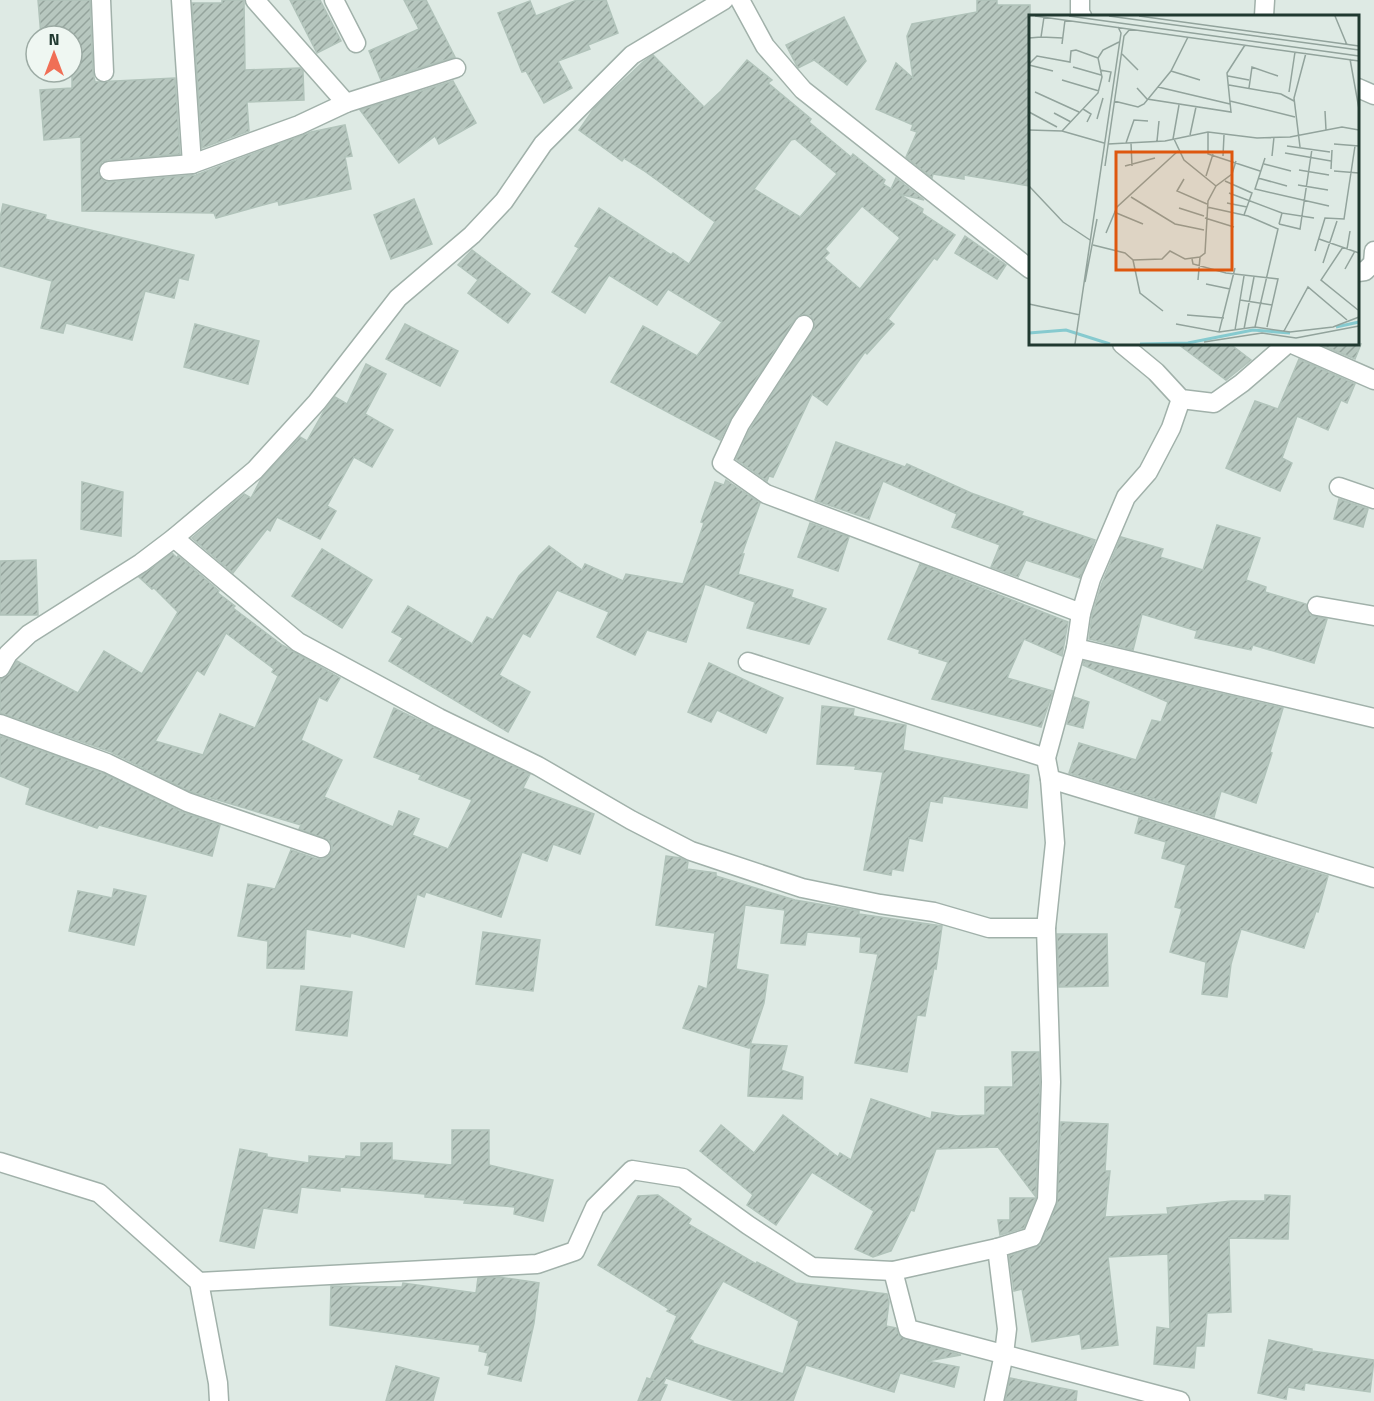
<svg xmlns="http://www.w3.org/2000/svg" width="1374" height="1401" font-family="'Titillium Web',sans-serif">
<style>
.building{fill:url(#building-hatch);stroke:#b1c3ba;stroke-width:1.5;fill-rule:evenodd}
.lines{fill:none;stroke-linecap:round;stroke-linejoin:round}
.minor-casing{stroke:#a1b1aa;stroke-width:21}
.minor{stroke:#fff;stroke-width:18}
.inset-river{fill:none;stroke:#86cacf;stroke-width:3}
.inset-road{fill:none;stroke:#92a39c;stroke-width:1.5}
.view{fill:#de570e;fill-opacity:0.15;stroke:#de570e;stroke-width:3}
.inset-edge{fill:none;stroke:#203930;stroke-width:3}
</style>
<defs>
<pattern id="building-hatch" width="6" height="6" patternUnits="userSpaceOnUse" patternTransform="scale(1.5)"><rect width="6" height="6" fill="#b7c7bf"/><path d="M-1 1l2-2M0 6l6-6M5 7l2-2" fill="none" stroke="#94a39c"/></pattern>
</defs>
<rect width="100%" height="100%" fill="#deeae4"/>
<g class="building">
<path d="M38,0H90L93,72L95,82L175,78L180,154L107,160L102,162L98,171L104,181L110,182L196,175L311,132L345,125L352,156L345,157L351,189L279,205L278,201L216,218L214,213L82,211L81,137L44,140L40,90L72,88V36H41Z"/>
<path d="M222,0H244L245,70L300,68L303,71L304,100L247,102L249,131L202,148L192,3H222Z"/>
<path d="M290,0H320L341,41L317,53Z"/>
<path d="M404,0H426L455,57L381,80L369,51L419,29Z"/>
<path d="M577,0H606L618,33L588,45L590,49L558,61L572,88L544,103L526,71L522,72L498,13L530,1L536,16Z"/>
<path d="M977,0H997V5H1030V186L964,175V179L933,174L932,178L906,157L917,132L911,130L913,125L876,109L896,63L913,78L907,36L912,24L977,12Z"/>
<path d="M844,17L866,61L847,85L814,60L798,68L786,45Z"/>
<path d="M653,55L704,107L721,91L747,60L772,80L768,83L811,119L809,122L851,157L853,154L885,180L883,184L891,189L896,178L924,200L899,194L923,209L922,213L955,235L937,260L934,258L888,319L894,324L867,354L865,352L827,405L812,394L773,477L769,476L767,481L736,459L750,429L813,331L815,325L811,316L804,314L795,319L731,418L720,440L611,382L643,326L697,356L722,322L668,289L657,305L609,275L585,313L552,292L579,248L575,246L599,208L671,255L673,253L689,264L715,222L643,170L624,158L622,161L579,130L595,107L643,62ZM795,139L837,174L800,217L754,189L791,140ZM862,206L900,238L860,289L824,258L829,253L825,249Z"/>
<path d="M453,81L476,123L439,144L435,136L399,163L360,110Z"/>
<path d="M414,199L432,244L391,259L374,215Z"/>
<path d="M3,204L46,215L45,219L194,255L188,280L179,278L174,298L145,291L132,340L66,323L63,333L41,328L52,281L0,266V218Z"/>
<path d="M965,236L1006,265L997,279L955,253Z"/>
<path d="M472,250L530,294L508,323L468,293L478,280L458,265Z"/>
<path d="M195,324L259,341L248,384L184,367Z"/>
<path d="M405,324L458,351L440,386L386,359Z"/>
<path d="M1178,344H1230L1251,360L1226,380Z"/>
<path d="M1319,344H1361L1355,359Z"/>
<path d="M1299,359L1355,384L1347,403L1341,400L1328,430L1297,416L1282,458L1292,463L1280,491L1226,468L1255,401L1278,409Z"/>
<path d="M366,364L386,374L365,414L393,430L372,467L354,457L327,506L336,511L320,539L277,517L270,531L267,529L233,573L192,538L244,494L251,498L261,479L300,437L307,441L324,411L335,397L347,404Z"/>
<path d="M836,442L905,467L907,464L971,493L1023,512L1021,515L1095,540L1080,578L1026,560L1018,577L991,567L1000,545L952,527L957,514L883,481L869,519L817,501L815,500Z"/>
<path d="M726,480L760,503L742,554H744L738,574L793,590L791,597L826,609L809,644L747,628L755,602L705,584L686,642L647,630L635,655L597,637L609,612L557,590L530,637L523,633L499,675L530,692L508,732L389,661L403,638L392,632L408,606L472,644L487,617L493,620L519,576L549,546L582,570L585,564L623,581L626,574L683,584L704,523L701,522L715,482L724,485Z"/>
<path d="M82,482L123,492L121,536L81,529Z"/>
<path d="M1339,499L1368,509L1363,527L1334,519Z"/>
<path d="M810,523L849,537L838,571L798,557Z"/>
<path d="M1217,525L1260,538L1246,580L1266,587L1265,592L1306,604L1307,610L1310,615L1327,619L1314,663L1253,645L1251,650L1195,638L1197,631L1142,614L1133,650L1089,639L1092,615L1102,583L1121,537L1163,549L1160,557L1203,570Z"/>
<path d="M322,549L372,580L342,628L292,596Z"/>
<path d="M172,553L177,558L178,556L219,591L218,593L235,606L233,608L282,645L340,678L327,701L319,697L301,740L342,760L324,797L393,827L399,811L419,819L412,835L448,849L472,800L419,779L421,775L374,757L394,708L530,774L523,788L594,814L580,854L553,844L547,861L522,852L501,917L426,892L424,897L417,894L404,947L351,933L350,937L306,929L304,969L267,968L268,941L238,936L248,884L275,889L291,850L317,859H324L329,856L332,851V845L329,840L299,829L301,825L191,792L111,752L0,713V679L9,674L17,661L78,693L104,651L142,674L178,612L154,588L152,589L139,577ZM226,633L274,669L272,672L278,676L255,728L220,714L203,755L155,741L197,670L204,675Z"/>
<path d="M36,560L38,615H0V561Z"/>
<path d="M920,564L1068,622L1062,656L1024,639L1007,678L1053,691L1041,727L932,699L948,662L919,653L920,650L888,639Z"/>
<path d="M1084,661L1283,708L1270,752L1272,753L1256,803L1221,791L1214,817L1069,773L1079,743L1136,760L1152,720L1161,722L1168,702L1083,665Z"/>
<path d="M709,663L783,698L766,733L717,710L711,722L688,712Z"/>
<path d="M1074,697L1089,702L1083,728L1067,724Z"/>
<path d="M822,706L854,709L853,716L906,725L903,750L1029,775L1027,808L943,796L942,803L930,801L922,841L909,838L903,871L892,869L891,875L864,870L883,772L855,769L856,766L817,764Z"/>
<path d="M0,736L103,773L182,812L220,825L212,856L99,825L97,828L26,804L30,788L0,776Z"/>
<path d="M1139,818L1328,876L1318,912L1316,911L1304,948L1241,929L1231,964L1227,997L1202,994L1206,962L1170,952L1182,909L1175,907L1186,865L1162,858L1166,842L1135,833Z"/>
<path d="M666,856L681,858L688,862L687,869L716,873V876L795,900L859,911V914L942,926L936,969L934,968L925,1016L917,1015L907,1072L855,1063L878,954L860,952L861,937L807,932L805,945L781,943L785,910L745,905L736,969L768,975L764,1003L749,1048L683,1028L699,986L707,989L715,933L656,925Z"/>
<path d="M114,889L146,896L134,945L69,931L78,891L112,898Z"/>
<path d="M483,932L540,940L533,991L476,984Z"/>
<path d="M1057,934H1107L1108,986L1059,987Z"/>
<path d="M301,986L352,992L347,1036L296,1030Z"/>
<path d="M751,1044L787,1046L781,1070L803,1077L802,1099L748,1096Z"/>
<path d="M1012,1052H1039L1040,1082L1036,1197L998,1147L936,1149L914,1211L911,1210L891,1251L873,1257L855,1249L874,1211L812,1172L776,1225L747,1205L753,1195L700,1151L721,1125L754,1153L783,1115L838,1157L840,1153L851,1160L871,1099L931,1119L932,1112L958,1116L985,1115V1087H1013Z"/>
<path d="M1061,1122L1108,1124L1105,1171H1110L1105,1217L1168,1214L1167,1208L1232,1201H1265V1195L1290,1196L1288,1239L1229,1238L1231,1312L1207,1313L1204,1346H1196L1194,1368L1154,1364L1157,1327L1170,1329L1168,1254L1108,1257L1118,1345L1082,1349L1080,1334L1032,1342L1022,1289L1014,1291L1009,1256L1040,1245L1057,1204Z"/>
<path d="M452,1130H489V1165L553,1180L543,1221L514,1214L515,1207L464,1203L465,1200L425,1197V1194L340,1187V1191L301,1187L297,1213L263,1208L254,1248L220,1241L240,1149L267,1154V1157L309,1163V1156L345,1159L346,1156L361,1157V1143H392V1160L452,1165Z"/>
<path d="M658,1195L691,1219L688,1224L756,1264L757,1262L796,1283L887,1294L889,1302L886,1326L896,1328L900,1337L961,1355L927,1361L959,1367L954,1387L900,1373L894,1392L806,1365L793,1401H735L666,1378L663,1384L667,1385L660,1401H638L647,1378L655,1381L651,1378L677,1316L667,1311L669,1309L598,1265L638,1196ZM723,1281L799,1321L783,1374L693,1343V1341L689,1339Z"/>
<path d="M1010,1198H1036L1024,1228L1000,1235L998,1220H1010Z"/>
<path d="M499,1277L539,1283L534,1323L521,1381L488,1374L490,1366L485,1365L488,1353L479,1351L480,1345L330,1325L331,1286L402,1287L403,1283L476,1293L478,1278Z"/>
<path d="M1269,1340L1312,1349V1351L1374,1360L1370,1392L1305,1383L1304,1390L1288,1387L1286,1399L1258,1393Z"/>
<path d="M396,1366L439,1378L433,1401H386Z"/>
<path d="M1010,1378L1077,1391L1076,1401H1005Z"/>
</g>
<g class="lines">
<g class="minor-casing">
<g id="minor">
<path d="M101,0L104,72"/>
<path d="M181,0L192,164"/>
<path d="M255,0L346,103"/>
<path d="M334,0L356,43"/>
<path d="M740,0L765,46L803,90L1030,269"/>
<path d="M1080,0V13L1082,16"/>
<path d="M1264,16L1265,0"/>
<path d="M1358,88L1374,95"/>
<path d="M109,171L192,164L299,125L346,103L456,68"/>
<path d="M1358,272L1365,271L1373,263L1374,251"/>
<path d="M804,325L740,424L722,463L766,494L1081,613"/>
<path d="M1122,344L1156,372L1181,399L1214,403L1242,383L1287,344"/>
<path d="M1292,344L1374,380"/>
<path d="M1339,487L1374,499"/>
<path d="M174,538L298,642L439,718L538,766L631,820L691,851L802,888L880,904L934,912L989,928H1046"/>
<path d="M1317,606L1374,616"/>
<path d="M1076,648L1374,718"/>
<path d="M748,662L1046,758"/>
<path d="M0,668L8,654L29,634L141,563L174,538L255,470L317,402L398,298L472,235L504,201L543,144L632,55L724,0"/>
<path d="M0,724L107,763L187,802L321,848"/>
<path d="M1050,779L1374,878"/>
<path d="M0,1162L99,1193L199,1282L218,1383L219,1401"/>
<path d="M893,1271L908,1329L1180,1401"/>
<path d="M199,1282L537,1264L575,1251L595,1207L632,1170L683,1178L748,1225L812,1267L893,1271L997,1248"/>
<path d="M994,1401L1004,1354L1007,1329L997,1248L1032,1237L1047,1200L1051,1082L1046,928L1055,843L1050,779L1046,758L1076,648L1081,613L1091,579L1126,497L1148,472L1171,428L1181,399"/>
</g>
</g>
<use href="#minor" class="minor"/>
</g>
<g transform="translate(1029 15)">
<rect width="330" height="330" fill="#deeae4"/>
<path class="inset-river" d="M307,312L330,307M0,318L37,315L81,329M111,329L159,328L224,315L261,318"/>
<path class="inset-road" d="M6,1L330,46M40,1L330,41M80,1L330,35M110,1L330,31M306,1L318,30M12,22L34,23M0,23L12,22L15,2M33,29L36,5M93,39L109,55M321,44L330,94M0,49L8,41L41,47L42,36L47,35L69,43M0,50L24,56M44,52L72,60M71,55L82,57L80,67M142,56L171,65M199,61L220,65M33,65L70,76M200,70L252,79L265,86M129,72L201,89M108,73L118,84L202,97L198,58L216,30M220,73L223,52L249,61M6,77L50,97M260,77L266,37M85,86L109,92L115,89L142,56L159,22M201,86L266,102M54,94L62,99L58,107M296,96L297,115M0,97L28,112M25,98L42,107M68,104L74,83M0,115L33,116L75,128M33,116L69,78L73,62L69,43L74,35L90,27M179,117V139L231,156M161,120L167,92M144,124L150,90M145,124L155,145L187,171M128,126L130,106M97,128L105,105L119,106M102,128L103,151M79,129L136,126L179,117L228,123L261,122L313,112L330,115M305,129L330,131M258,131L301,137M271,132L265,83L277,38M256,138L302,146M194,141L195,120M243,141L245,122M236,143L226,174L300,191M235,149L262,156M76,151L95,21L101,14M96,151L126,143M302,154L303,135M270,155L300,160M305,156L330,158M177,161L184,139M229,163L258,171M155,164L148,176L178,189M196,166L223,178L215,200M269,170L299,175M0,171L34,207L61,225M200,178L253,198M102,182L146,209L175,215M198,188L218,192M178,192L219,201L249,214L226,312M150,193L175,201M85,197L114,209M176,203L205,212M250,209L271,214L283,134M250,209L253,198L285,203M77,218L88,192L149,136M290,224L330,238M64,230L96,238L104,245L111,278L134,296M314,232L292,265L329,295M318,234L321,216M286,236L296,203L315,204L326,131M163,244L164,249L197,258L249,264L238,312M104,245L133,244L141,236L156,244L171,242M294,248L308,206M316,254L326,236M169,265L171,242L176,238L179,186L187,171L203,159L207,146M56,267L68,204M177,269L201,274M211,285L243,290M0,289L51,300M158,300L195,303M147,309L190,317L206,253M215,314L225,262M206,315L215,261M255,316L279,272L318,305M190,317L226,312L261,317L304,312L330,302M175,327L233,318L267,323L330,311M46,329L92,18L89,12"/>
<path class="view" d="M87,137H203V255H87Z"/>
<rect width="330" height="330" class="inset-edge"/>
</g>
<g transform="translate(54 54)"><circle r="28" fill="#eff7f2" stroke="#9caba4" stroke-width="1.5"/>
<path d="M0-4.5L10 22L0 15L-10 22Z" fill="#f06f56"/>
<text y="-9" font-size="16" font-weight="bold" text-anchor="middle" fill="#203930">N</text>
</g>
</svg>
